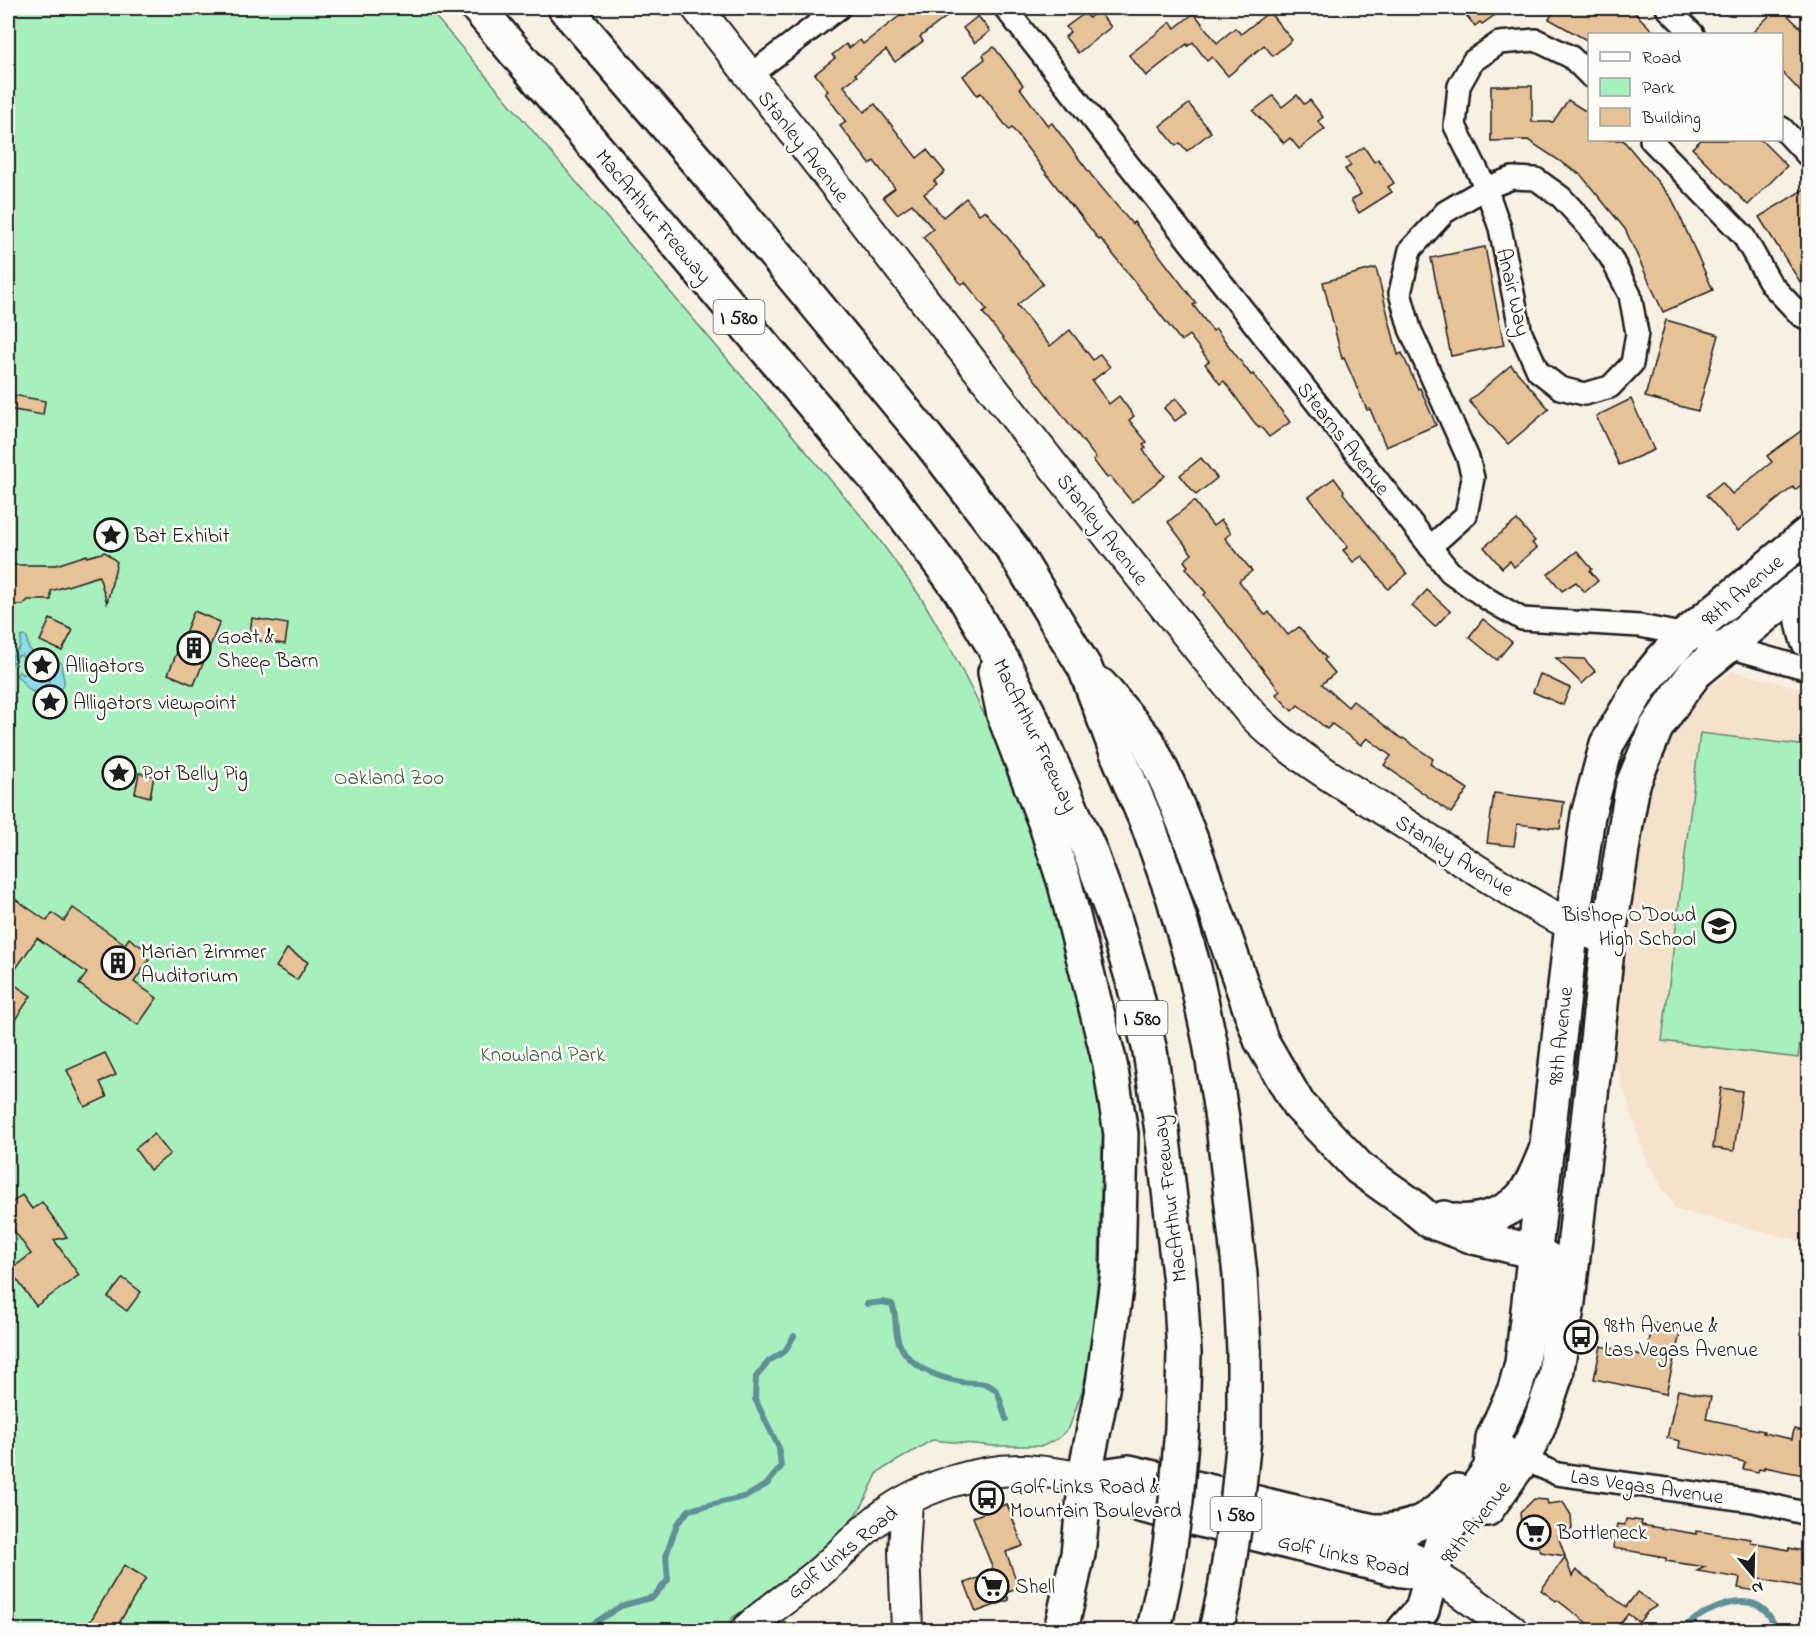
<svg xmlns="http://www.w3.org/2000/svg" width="1816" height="1638" font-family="'Indie Flower',sans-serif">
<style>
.built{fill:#f4e2cd}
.green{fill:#a7f0be;stroke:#62866d;stroke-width:1.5}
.water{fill:#8ddde9;stroke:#609097;stroke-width:1.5}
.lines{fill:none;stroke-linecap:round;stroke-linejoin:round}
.stream{stroke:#609097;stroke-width:6}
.building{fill:#e7c298;stroke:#1c1c1c;stroke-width:1.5}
.street-casing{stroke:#1c1c1c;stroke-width:26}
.secondary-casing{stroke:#1c1c1c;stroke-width:34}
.primary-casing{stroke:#1c1c1c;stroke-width:38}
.highway-casing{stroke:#1c1c1c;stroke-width:38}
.street{stroke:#fdfcf7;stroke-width:21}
.secondary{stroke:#fdfcf7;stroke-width:30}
.primary{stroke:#fdfcf7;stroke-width:33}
.highway{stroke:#fdfcf7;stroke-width:33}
.highway-bridge-casing{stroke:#1c1c1c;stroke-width:38;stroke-linecap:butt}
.highway-bridge{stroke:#fdfcf7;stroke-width:33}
.labels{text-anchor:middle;stroke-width:5;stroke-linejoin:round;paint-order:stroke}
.shield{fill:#fdfcf7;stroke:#605f5e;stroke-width:1.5}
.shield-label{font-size:20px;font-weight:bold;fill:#1c1c1c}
.street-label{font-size:21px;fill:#1c1c1c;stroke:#fdfcf7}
.poi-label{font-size:21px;fill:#1c1c1c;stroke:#fdfcf7;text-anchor:start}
.park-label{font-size:21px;fill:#465c4d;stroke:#fdfcf7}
</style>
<rect width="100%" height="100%" fill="#f9f0e4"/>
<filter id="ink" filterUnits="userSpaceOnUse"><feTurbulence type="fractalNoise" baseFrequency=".0167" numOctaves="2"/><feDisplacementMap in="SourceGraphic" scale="12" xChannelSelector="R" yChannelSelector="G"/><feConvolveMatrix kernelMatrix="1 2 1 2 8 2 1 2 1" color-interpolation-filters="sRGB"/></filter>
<g filter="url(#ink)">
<path class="built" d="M1733,671L1808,690V1243L1676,1210L1646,1160L1614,1059L1646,792L1683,716L1714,683Z"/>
<g class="green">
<path d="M8,8H428L868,524L922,599L951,649L991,728L1031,822L1072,957L1103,1112L1099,1264L1091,1352L1082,1391L1069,1428L1059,1438L1043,1446H994L932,1440L878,1472L863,1504L844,1531L768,1595L733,1617L723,1630H8Z"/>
<path d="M1700,733L1808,746V974L1798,1058L1662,1041Z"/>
</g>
<path class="water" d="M24,636L27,637L28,647L34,654L33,676L38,681L48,683L54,673L56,663L60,662L62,664C59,674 71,684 58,691L56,697L44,698L43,693L40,690L33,692C25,688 23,681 16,675L19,672L23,675L27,672L22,655L17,656L13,664L11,660L13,655L20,647L21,637Z"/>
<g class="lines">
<g class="stream">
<path d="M867,1304L882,1302L892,1304C898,1318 893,1335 902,1349C914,1369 940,1378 962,1382C974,1384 988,1380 997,1392C1001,1399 1003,1411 1006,1419"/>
<path d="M587,1630L591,1625L621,1606L653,1597L668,1580L666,1556L677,1524L689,1510L747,1496L767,1484L781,1467L779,1448L755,1399L756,1377L769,1361L785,1351L794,1336"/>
<path d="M1682,1630C1697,1614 1734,1595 1757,1605C1768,1610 1772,1620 1777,1630"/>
</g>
</g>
<g class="building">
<path d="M910,8H958L920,37L923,41L895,62L886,50L855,74L857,76L844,86L864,112L875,104L917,158L927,150L945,172L934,181L937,184L924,194L943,217L966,198L979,214L985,210L1019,251L1018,252L1043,284L1017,305L1050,346L1070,330L1093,360L1100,354L1110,367L1092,381L1109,404L1119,396L1134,416L1129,420L1147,442L1143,445L1146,448L1143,450L1165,476L1132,502L1110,476L1107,478L1093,460L1096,458L983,313L987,310L965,282L962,284L960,283L923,237L933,229L912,204L897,214L883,197L895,188L874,161L870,164L840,126L846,122L825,93L828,91L815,74L835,58L832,55L846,44L849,48L860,40L863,44Z"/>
<path d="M1460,8H1505L1482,24L1480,22L1475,26Z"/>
<path d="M1556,8H1630L1656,34H1590V42L1549,19Z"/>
<path d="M1777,8H1780L1809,36V101L1782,72V34H1751Z"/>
<path d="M1098,11L1111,27L1078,53L1065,37L1070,32L1066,27L1085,13L1089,18Z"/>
<path d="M1269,12L1292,40L1273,56L1264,45L1228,76L1212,57L1207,61L1193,42L1188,46L1187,44L1146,76L1129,55L1171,22L1175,28L1194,13L1217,43L1235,28L1241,34Z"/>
<path d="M978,16L990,31L975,43L963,28Z"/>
<path d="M994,47L1023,85L1020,88L1048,126L1052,123L1092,176L1132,224L1134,222L1196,303L1193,305L1213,331L1216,329L1251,375L1253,374L1290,422L1269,437L1260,426L1259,427L1254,422L1224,381L1220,384L1205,364L1209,361L1189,335L1181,341L1101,239L1099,240L1073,206L1072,207L1012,128L1009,130L981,93L977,95L963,76L985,59L983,55Z"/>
<path d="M1491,86H1532V122H1553L1568,100L1590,114V140H1623L1672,199L1713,290L1663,312L1625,229L1581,175L1528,140L1491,141Z"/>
<path d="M1297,95L1304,104L1310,100L1323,117L1318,121L1325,129L1299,149L1290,138L1284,143L1253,111L1273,96L1282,107Z"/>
<path d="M1189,104L1211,132L1187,151L1180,143L1176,146L1160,126Z"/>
<path d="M1701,140H1761L1787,166L1748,205L1692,148Z"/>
<path d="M1364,147L1374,162L1378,159L1394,183L1388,187L1392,192L1359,213L1351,200L1361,194L1345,169L1351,166L1346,159Z"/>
<path d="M1809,186V296L1759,217Z"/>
<path d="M1485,247L1504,345L1451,356L1431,258Z"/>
<path d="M1376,268L1398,355L1402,353L1418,389L1420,388L1436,425L1386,447L1370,409L1367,410L1344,358L1342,359L1323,282Z"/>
<path d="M1666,320L1719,335L1698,411L1645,397Z"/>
<path d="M1511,365L1549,409L1508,444L1469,401Z"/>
<path d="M8,394L45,401L43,415L8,409Z"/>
<path d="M1176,398L1187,412L1175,421L1164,408Z"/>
<path d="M1631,399L1654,450L1619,465L1596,416Z"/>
<path d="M1809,425V479L1795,490L1793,487L1738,531L1706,495L1722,482L1732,494L1772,462L1767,456Z"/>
<path d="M1201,458L1217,478L1196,495L1180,475Z"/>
<path d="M1334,478L1344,491L1343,493L1407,574L1388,589L1362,556L1353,562L1343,550L1348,547L1309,497Z"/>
<path d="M1194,501L1213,526L1221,520L1231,533L1225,538L1252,571L1239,581L1264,614L1266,615L1269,612L1288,635L1299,627L1326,658L1324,660L1335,673L1322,684L1348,707L1353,701L1402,739L1403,738L1433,759L1430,764L1468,789L1451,813L1384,765L1391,756L1367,738L1361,745L1332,724L1327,729L1298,705L1292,711L1276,694L1280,691L1215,609L1204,595L1206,593L1186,568L1188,566L1184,561L1192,554L1168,522Z"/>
<path d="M1517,520L1535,541L1532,543L1537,548L1514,567L1510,561L1502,568L1484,547Z"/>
<path d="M1577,551L1592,569L1590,571L1598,581L1585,592L1576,582L1562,591L1548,574Z"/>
<path d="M105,552L117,562L107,603L99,576L51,591V600H28L23,605H8V565H56L87,555V557Z"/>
<path d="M1427,590L1450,611L1435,627L1412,606Z"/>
<path d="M194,611L220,622L194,685L168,674Z"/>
<path d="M252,618L288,624L285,644L249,639Z"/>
<path d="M50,619L73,630L62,651L40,641Z"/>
<path d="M1483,619L1512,642L1497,660L1469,637Z"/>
<path d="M1556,658L1584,659L1595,671L1582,684Z"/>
<path d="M1540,674L1570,688L1563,705L1533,692Z"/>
<path d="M139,773L154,776L150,797L135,793Z"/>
<path d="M1494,793L1564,802L1560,829L1517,824L1514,846L1487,843Z"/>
<path d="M15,899L47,921L52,913L64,921L73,908L125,944L129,938L147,951L143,956L149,960L134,982L157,998L138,1025L79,984L87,973L37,938L8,980L31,996L8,1030V909Z"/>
<path d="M287,949L308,962L297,980L276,967Z"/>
<path d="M105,1053L116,1075L100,1082L107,1097L85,1107L67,1070Z"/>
<path d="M1721,1088L1742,1091L1734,1151L1713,1148Z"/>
<path d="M154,1134L170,1154L150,1170L135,1149Z"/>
<path d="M22,1195L32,1209L42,1202L67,1237L54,1240L79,1275L36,1306L10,1270L31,1254L8,1222V1206Z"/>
<path d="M123,1278L141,1292L127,1311L108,1297Z"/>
<path d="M1653,1323L1681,1329L1666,1394L1594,1379L1601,1346L1646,1356Z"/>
<path d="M1678,1390L1711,1397L1706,1419L1764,1431L1763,1433L1792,1439L1794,1429L1809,1432V1476L1764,1467V1470L1759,1469L1758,1472L1743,1469L1745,1462L1679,1448L1680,1441L1667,1438Z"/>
<path d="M1534,1499L1547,1500L1548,1504L1563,1502L1571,1515L1572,1529L1558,1536L1565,1556L1541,1552L1539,1547L1531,1546L1522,1532L1520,1513Z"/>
<path d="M1007,1504L1023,1546L1006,1552L1019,1588L1006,1593L1009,1600L976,1612L965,1583L994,1572L973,1517Z"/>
<path d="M1626,1519L1642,1521L1641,1525L1697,1534V1531L1731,1536L1751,1539V1543L1789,1550V1548L1804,1551L1801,1571L1809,1572V1588L1760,1579H1758L1756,1591L1738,1588L1740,1578L1697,1571L1705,1567L1666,1561V1558L1659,1557V1556L1613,1548L1617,1524L1625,1525Z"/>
<path d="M1565,1557L1572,1576L1576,1570L1626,1607L1637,1592L1657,1606L1648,1611L1639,1622L1628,1614L1615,1630H1596L1557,1600L1556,1601L1541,1590Z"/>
<path d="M124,1565L146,1578L115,1630H85Z"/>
</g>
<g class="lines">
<g class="street-casing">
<g id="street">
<path d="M1005,8L1450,572L1489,600L1522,619L1640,626L1686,635L1808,669"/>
<path d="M1667,8L1693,34"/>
<path d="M750,75L839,8"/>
<path d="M1782,128L1808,156"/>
<path d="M1651,140L1743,235L1771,284L1800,315L1808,319"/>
<path d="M1512,178L1536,179L1561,197L1586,224L1611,258L1630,295L1637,333L1632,364L1610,387L1584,394L1560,388L1538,371L1521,333L1500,228L1486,188Z"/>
<path d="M1430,547L1466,515L1473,478L1468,458L1410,329L1400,293L1410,250L1445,212L1486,188L1455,126L1459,86L1473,61L1499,43L1536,40L1571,57L1590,76"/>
<path d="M1493,1438L1523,1459L1557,1474L1754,1501L1808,1514"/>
</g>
</g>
<g class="secondary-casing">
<g id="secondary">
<path d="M697,8C881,242 1060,480 1249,711C1292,757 1347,786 1399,820C1448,851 1496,884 1546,912C1566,923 1587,931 1608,941"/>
<path d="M907,1501L904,1551L907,1630"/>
<path d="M1432,1574L1456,1589L1512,1630"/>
<path d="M746,1630C769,1608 797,1592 821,1571C842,1553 860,1532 882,1516C918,1488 978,1469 1023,1470C1045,1471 1066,1475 1087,1478"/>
</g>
</g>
<g class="primary-casing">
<g id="primary">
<path d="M1808,590C1799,608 1802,622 1808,641"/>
<path d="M1087,1478L1129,1472L1373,1531L1432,1574"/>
<path d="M1087,1478L1128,1502L1401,1570L1425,1573"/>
<path d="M1487,1509L1523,1459L1538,1428L1556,1375L1568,1302L1608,941L1625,830L1633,784L1656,728L1680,693L1696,672L1808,580"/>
<path d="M1373,1531C1408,1532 1435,1521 1457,1491"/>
<path d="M1432,1574L1445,1532L1491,1468L1493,1438L1515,1389L1522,1363L1572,925L1588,815L1607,744L1641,686L1662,660L1686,635L1808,534"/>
</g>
</g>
<g class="highway-casing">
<g id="highway">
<path d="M478,8L887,492L960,590L1003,662L1036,728L1089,849L1114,917L1134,984L1150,1051L1162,1131L1180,1283L1184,1353L1182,1428"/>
<path d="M565,8L709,175L926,437L1012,548L1085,668L1118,755L1148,825L1173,896L1194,968L1210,1042L1223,1125L1240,1275L1244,1350V1438"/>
<path d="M995,672L1004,715L1046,825L1065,884L1110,1064L1121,1134L1118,1273L1103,1384L1088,1459L1078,1554L1061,1630"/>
<path d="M1100,685L1148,742L1169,786L1190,837L1261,1040L1298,1104L1359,1168L1410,1204L1430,1221L1474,1237L1535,1252L1549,1260L1557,1271L1558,1287L1556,1375"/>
<path d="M1444,1218C1467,1227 1501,1217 1519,1200C1533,1187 1540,1163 1548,1146"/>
<path d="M1154,1630L1167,1567"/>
<path d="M1216,1630L1225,1590"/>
<path d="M1404,1630L1422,1610L1432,1574"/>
</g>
</g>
<use href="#street" class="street"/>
<use href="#secondary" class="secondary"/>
<use href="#primary" class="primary"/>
<use href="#highway" class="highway"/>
<g class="highway-bridge-casing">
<g id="highway-bridge">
<path d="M1167,1567L1176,1501L1182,1428"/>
<path d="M1225,1590L1236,1515L1244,1438"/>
</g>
</g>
<use href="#highway-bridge" class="highway-bridge"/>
</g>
</g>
<defs>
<g id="sight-ring" transform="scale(1.725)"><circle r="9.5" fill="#fdfcf7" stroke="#1c1c1c" stroke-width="1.5"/><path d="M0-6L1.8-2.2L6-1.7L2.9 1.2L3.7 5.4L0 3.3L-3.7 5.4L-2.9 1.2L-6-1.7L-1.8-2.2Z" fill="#1c1c1c"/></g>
<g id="building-ring" transform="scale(1.725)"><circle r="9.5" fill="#fdfcf7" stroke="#1c1c1c" stroke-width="1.5"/><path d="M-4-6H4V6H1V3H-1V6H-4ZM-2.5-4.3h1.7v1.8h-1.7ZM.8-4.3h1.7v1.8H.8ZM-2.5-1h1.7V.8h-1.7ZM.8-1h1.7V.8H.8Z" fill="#1c1c1c"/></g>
<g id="school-ring" transform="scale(1.725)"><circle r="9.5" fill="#fdfcf7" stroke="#1c1c1c" stroke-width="1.5"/><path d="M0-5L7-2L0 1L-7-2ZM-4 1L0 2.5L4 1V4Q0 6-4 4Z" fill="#1c1c1c"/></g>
<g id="bus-ring" transform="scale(1.725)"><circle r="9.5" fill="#fdfcf7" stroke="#1c1c1c" stroke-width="1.5"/><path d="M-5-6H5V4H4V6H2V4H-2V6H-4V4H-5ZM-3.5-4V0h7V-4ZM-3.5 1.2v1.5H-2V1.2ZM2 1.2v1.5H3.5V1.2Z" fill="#1c1c1c"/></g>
<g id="supermarket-ring" transform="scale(1.725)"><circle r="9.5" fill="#fdfcf7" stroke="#1c1c1c" stroke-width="1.5"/><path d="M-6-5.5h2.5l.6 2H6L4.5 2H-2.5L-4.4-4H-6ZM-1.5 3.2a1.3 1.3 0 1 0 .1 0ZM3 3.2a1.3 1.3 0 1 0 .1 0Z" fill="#1c1c1c"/></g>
</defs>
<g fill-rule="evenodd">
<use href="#sight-ring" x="111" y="535"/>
<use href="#building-ring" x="194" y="648"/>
<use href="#sight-ring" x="42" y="665"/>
<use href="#sight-ring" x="50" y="702"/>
<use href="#sight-ring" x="119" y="773"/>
<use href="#school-ring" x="1719" y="926"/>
<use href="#building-ring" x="118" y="963"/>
<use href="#bus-ring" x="1581" y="1337"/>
<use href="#bus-ring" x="987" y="1498"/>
<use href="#supermarket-ring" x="1534" y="1532"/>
<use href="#supermarket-ring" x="992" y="1586"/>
</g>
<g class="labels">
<g class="shield">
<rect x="713.5" y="300" width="51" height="34" rx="4.5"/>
<rect x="1116.5" y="1001" width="51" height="34" rx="4.5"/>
<rect x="1210.5" y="1497" width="51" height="34" rx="4.5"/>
</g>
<g class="shield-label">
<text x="739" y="324">I 580</text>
<text x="1142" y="1025">I 580</text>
<text x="1236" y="1521">I 580</text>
</g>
<g class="street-label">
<text transform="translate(804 146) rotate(52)" y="7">Stanley Avenue</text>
<text transform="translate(654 216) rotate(50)" y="7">MacArthur Freeway</text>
<text transform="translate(1514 292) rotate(77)" y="7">Anair Way</text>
<text transform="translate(1344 438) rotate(52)" y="7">Stearns Avenue</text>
<text transform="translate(1103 529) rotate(52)" y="7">Stanley Avenue</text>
<text transform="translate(1742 590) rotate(-40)" y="7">98th Avenue</text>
<text transform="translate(1036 735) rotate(64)" y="7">MacArthur Freeway</text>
<text transform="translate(1455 855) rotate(32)" y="7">Stanley Avenue</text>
<text transform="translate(1560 1036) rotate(-84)" y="7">98th Avenue</text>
<text transform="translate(1169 1199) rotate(-97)" y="7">MacArthur Freeway</text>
<text transform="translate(1647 1486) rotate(8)" y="7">Las Vegas Avenue</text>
<text transform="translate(1475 1522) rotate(-52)" y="7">98th Avenue</text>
<text transform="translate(842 1552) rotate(-39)" y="7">Golf Links Road</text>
<text transform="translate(1344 1555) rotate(13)" y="7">Golf Links Road</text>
</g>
<g class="poi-label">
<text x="134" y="542">Bat Exhibit</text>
<text x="217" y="643">Goat &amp;<tspan x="217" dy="24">Sheep Barn</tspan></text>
<text x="65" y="672">Alligators</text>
<text x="73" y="709">Alligators viewpoint</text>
<text x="142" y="780">Pot Belly Pig</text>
<text x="1696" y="921" text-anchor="end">Bishop O'Dowd<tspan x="1696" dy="24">High School</tspan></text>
<text x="141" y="958">Marian Zimmer<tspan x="141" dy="24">Auditorium</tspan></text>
<text x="1604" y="1332">98th Avenue &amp;<tspan x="1604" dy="24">Las Vegas Avenue</tspan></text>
<text x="1010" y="1493">Golf Links Road &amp;<tspan x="1010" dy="24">Mountain Boulevard</tspan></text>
<text x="1557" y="1539">Bottleneck</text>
<text x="1015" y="1593">Shell</text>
</g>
<g class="park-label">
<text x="389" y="784">Oakland Zoo</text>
<text x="543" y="1061">Knowland Park</text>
</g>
</g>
<rect width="1816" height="1638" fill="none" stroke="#fdfcf7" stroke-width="30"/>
<rect x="15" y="15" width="1786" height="1608" fill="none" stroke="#1c1c1c" stroke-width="2" filter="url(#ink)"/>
<rect x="1588" y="33" width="195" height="108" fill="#fdfcf7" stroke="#a3a29f" stroke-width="1.5"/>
<rect x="1600" y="52" width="30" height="9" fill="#fdfcf7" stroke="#a3a29f" stroke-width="1.5"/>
<text x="1642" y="63" font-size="18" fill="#1c1c1c">Road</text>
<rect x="1600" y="78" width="30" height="18" fill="#a7f0be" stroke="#a3a29f" stroke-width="1.5"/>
<text x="1642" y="93" font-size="18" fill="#1c1c1c">Park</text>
<rect x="1600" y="108" width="30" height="18" fill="#e7c298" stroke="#a3a29f" stroke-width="1.5"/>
<text x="1642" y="123" font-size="18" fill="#1c1c1c">Building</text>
<g transform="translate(1753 1575) rotate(161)" stroke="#fdfcf7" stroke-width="4.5" paint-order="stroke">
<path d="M0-4.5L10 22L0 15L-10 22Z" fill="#1c1c1c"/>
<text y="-9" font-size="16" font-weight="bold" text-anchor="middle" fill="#1c1c1c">N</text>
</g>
</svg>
